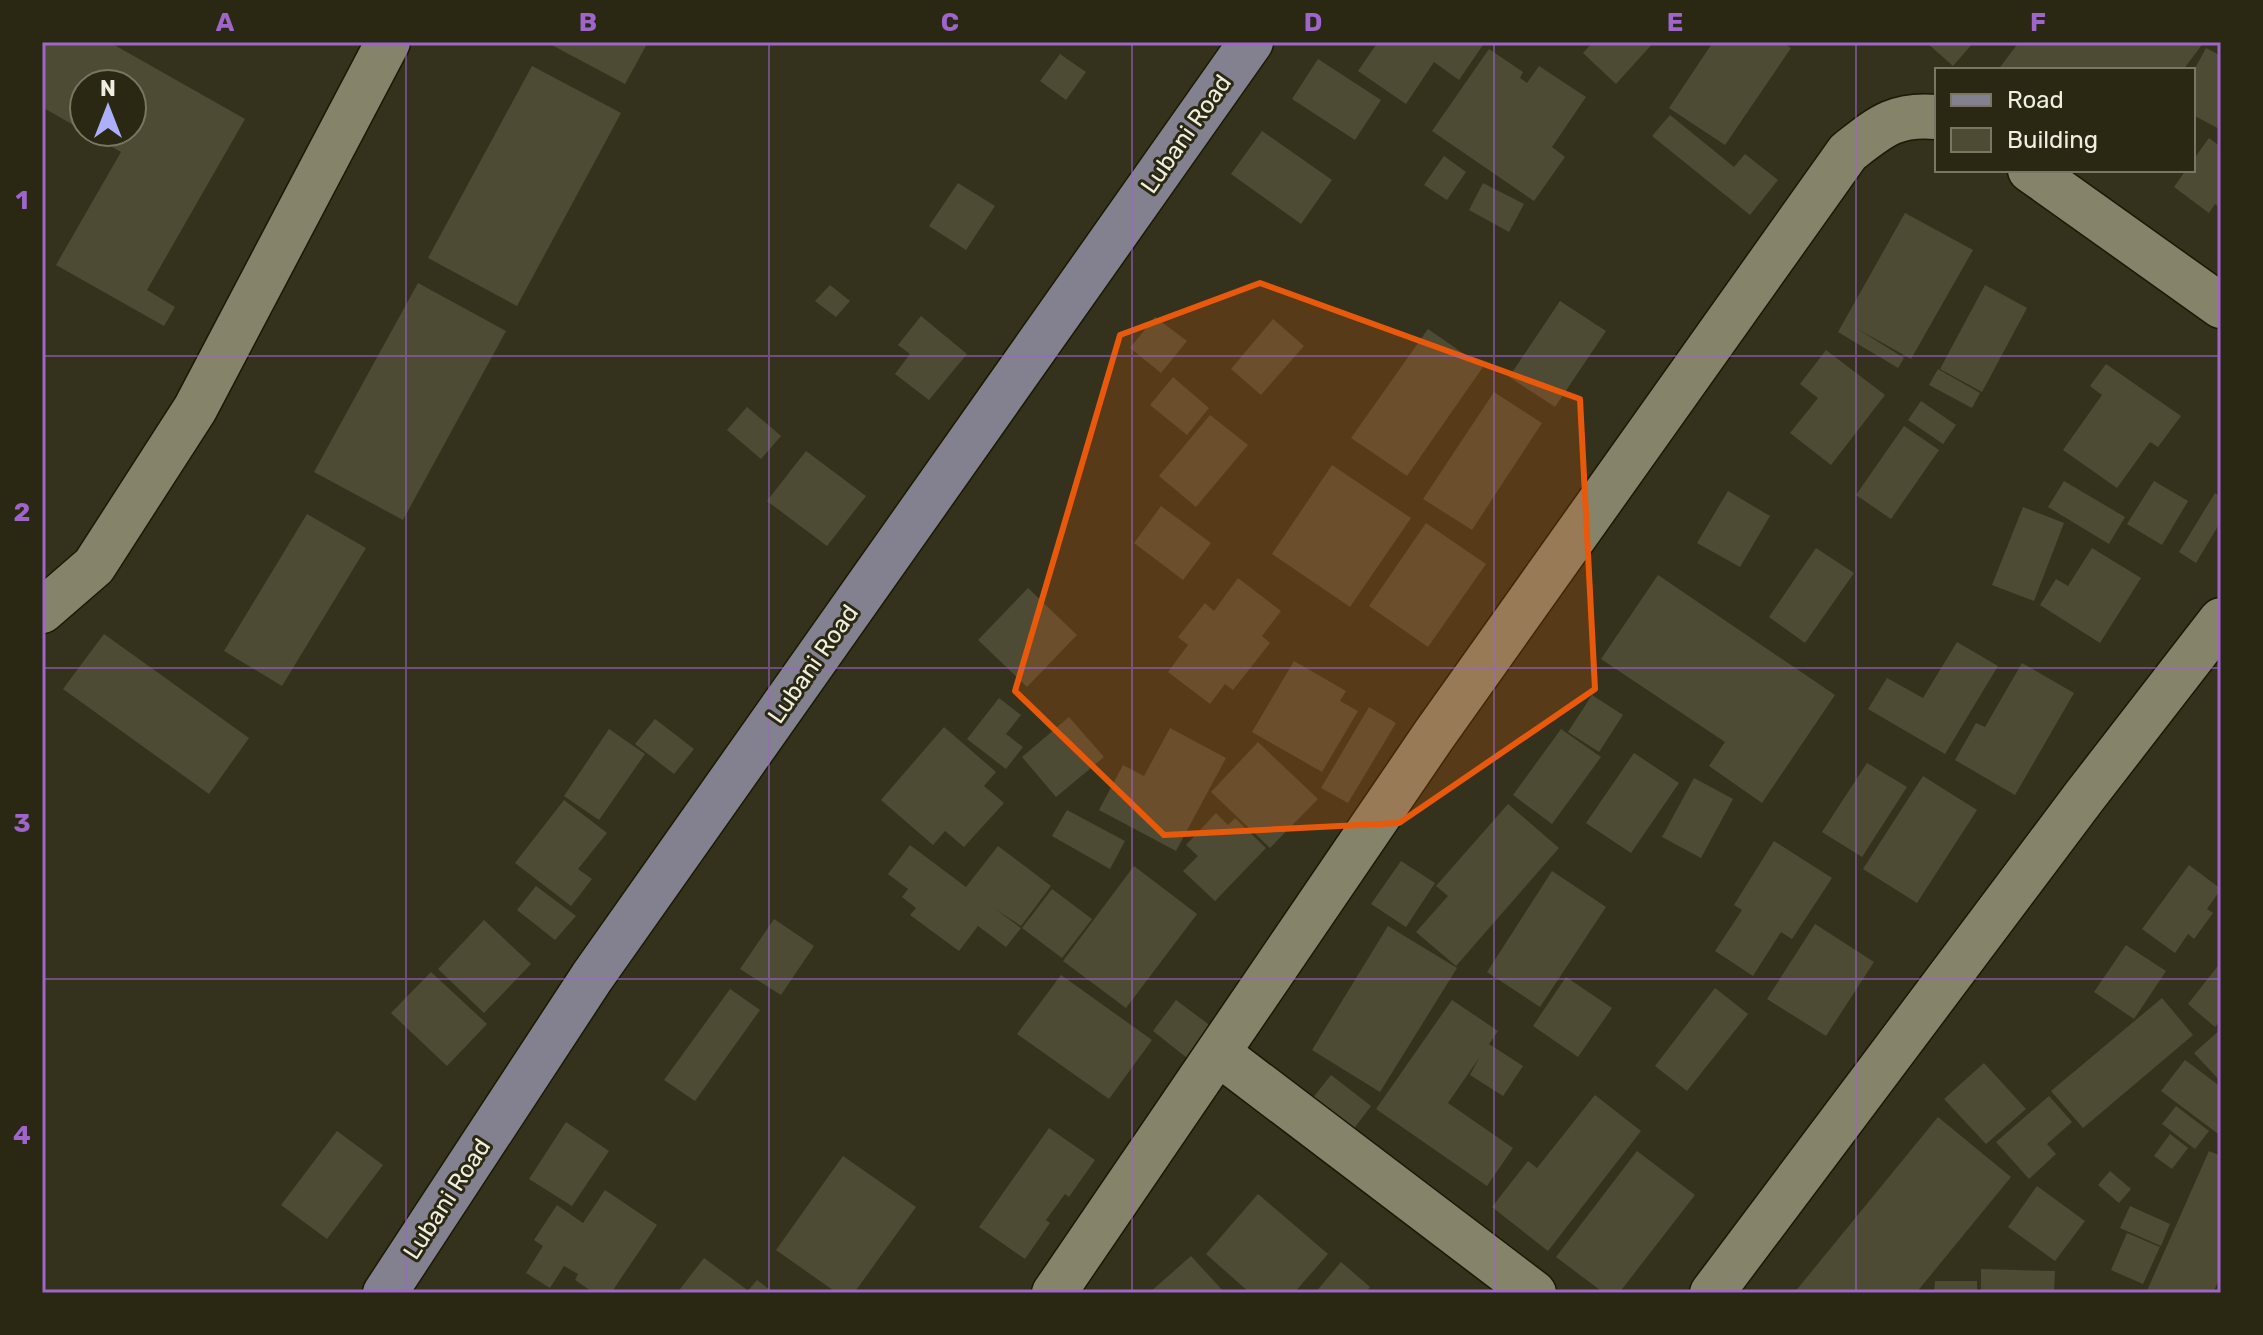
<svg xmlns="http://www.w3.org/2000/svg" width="2263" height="1335" font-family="Rubik,sans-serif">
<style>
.building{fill:#4d4b34}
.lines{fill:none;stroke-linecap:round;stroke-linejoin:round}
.street-casing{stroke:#1b1904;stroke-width:47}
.secondary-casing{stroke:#1b1904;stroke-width:47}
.street{stroke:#85836a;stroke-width:44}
.secondary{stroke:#83808f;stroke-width:44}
.marked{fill:#e8590c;fill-opacity:0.2;stroke:#e8590c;stroke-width:6;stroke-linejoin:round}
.grid{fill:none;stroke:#9e66c9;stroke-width:2;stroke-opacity:0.55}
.labels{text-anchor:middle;stroke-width:6;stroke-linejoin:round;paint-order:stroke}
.street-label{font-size:24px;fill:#efeee0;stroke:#2a2812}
.neatline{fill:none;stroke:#9e66c9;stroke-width:3}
.grid-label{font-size:26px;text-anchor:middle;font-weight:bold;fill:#9e66c9}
</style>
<rect width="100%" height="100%" fill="#34321c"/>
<g class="building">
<path d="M42,42H109L245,119L147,290L175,307L164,326L56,265L121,152L86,132H132V84H84V131L42,107Z"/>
<path d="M546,42H648L625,84Z"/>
<path d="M1378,42H1485L1459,80L1434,62L1406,104L1358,71Z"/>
<path d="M1593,42H1654L1616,84L1583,53Z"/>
<path d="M1713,42H1782L1791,48L1725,145L1669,108Z"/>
<path d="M1926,42H1974L1953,66Z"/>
<path d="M2019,42H2204L2183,70H1998Z"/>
<path d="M2206,48L2221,56V130L2193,115L2195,106L2193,105V72Z"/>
<path d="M1489,49L1523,72L1520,78L1527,83L1539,66L1586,97L1552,147L1565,157L1534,201L1432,131Z"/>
<path d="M1060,54L1086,72L1066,100L1040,81Z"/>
<path d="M1318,59L1381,100L1355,140L1292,99Z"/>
<path d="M532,66L621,113L517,306L428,258Z"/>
<path d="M1670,115L1734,167L1745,154L1778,180L1750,215L1652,136Z"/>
<path d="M1262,131L1332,180L1301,224L1231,174Z"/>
<path d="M2209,138L2221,147V209L2215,204L2209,213L2174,187L2186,170H2193V160Z"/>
<path d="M1444,156L1466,172L1447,200L1424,185Z"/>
<path d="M958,183L995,206L966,250L929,226Z"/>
<path d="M1483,183L1524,204L1509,232L1469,210Z"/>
<path d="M1905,213L1973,250L1911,359L1856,328L1904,358L1898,368L1838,332Z"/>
<path d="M418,283L506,331L403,520L314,472Z"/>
<path d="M830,285L850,301L836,317L815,301Z"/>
<path d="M1985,285L2027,308L1982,392L1940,369Z"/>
<path d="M1560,301L1606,331L1555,407L1509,377Z"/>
<path d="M921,316L967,354L929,400L895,374L910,354L898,345Z"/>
<path d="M1155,317L1187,341L1161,373L1130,348Z"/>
<path d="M1273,319L1304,346L1261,395L1231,369Z"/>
<path d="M1428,329L1483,367L1407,476L1351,438Z"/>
<path d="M1826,350L1885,395L1831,465L1790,433L1818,398L1800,384Z"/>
<path d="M2106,364L2181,416L2158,447L2150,442L2117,488L2063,450L2102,395L2090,386Z"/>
<path d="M1938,369L1980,393L1972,408L1929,385Z"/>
<path d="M1173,377L1209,408L1187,435L1150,405Z"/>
<path d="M1494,392L1542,423L1472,530L1423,499Z"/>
<path d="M1921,401L1956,425L1943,444L1908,420Z"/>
<path d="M747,407L781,436L761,459L727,430Z"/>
<path d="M1210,415L1248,445L1196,507L1159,476Z"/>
<path d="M1904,426L1939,450L1891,519L1856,495Z"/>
<path d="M806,451L866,496L827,546L767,501Z"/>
<path d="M1332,465L1411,518L1350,607L1272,554Z"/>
<path d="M2064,481L2125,517L2109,544L2048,507Z"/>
<path d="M2154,481L2188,501L2162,545L2127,524Z"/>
<path d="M1728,491L1770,516L1740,567L1697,543Z"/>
<path d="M2215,493L2221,497V521L2196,563L2179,552Z"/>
<path d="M1161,506L1211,543L1183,580L1134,543Z"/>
<path d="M2023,507L2064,523L2034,601L1992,585Z"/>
<path d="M307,514L366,548L282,686L224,651Z"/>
<path d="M1426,523L1486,564L1428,647L1369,606Z"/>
<path d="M1816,548L1854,573L1805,643L1769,617Z"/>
<path d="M2092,548L2141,578L2100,643L2040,605L2056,579L2068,586Z"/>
<path d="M1658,575L1835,695L1762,803L1709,766L1725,742L1601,659Z"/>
<path d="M1238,578L1281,611L1262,636L1270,643L1233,690L1225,684L1210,704L1168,672L1188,645L1178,637L1205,603L1214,611Z"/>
<path d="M1028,588L1077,635L1027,687L978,640Z"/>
<path d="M104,634L249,738L209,794L63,689Z"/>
<path d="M1957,642L1998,666L1945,754L1868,709L1887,678L1923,698Z"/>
<path d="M1294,661L1346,691L1340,701L1358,711L1322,772L1252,732Z"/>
<path d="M2022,663L2074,693L2015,795L1955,760L1976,723L1985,727Z"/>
<path d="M1592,695L1623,715L1599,752L1568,732Z"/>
<path d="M999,698L1021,715L1006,734L1023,747L1006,769L967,739Z"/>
<path d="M1369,707L1396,723L1348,803L1321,788Z"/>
<path d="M1069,717L1104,757L1056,797L1022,757Z"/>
<path d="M655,719L694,749L674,774L635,744Z"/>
<path d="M944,727L996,772L984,786L1004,803L964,847L945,831L933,845L881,800Z"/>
<path d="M1170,728L1226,758L1176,851L1099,810L1123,765L1144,776Z"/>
<path d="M609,729L645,754L599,820L564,796Z"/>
<path d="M1561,729L1601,757L1552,824L1513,795Z"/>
<path d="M1258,742L1318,799L1270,848L1211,792Z"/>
<path d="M1634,753L1679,783L1631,853L1586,823Z"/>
<path d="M1867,763L1907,787L1862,857L1822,832Z"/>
<path d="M1923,776L1977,810L1917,903L1863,869Z"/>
<path d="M1694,778L1733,799L1701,858L1662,837Z"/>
<path d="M564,800L607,833L578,869L592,879L571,906L515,863Z"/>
<path d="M1508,804L1559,848L1456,966L1416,932L1448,896L1436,886Z"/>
<path d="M1067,810L1125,841L1110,869L1052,836Z"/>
<path d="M1216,813L1228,825L1235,818L1266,848L1215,901L1183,871L1198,856L1186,845Z"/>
<path d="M1774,841L1832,878L1792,939L1781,932L1753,976L1715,951L1742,910L1734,905Z"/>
<path d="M910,845L966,887L998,846L1051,886L1021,926L995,909L1021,928L1006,947L978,926L959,951L910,915L916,908L902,897L908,889L888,874Z"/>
<path d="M1401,861L1435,883L1406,927L1371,904Z"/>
<path d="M2189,865L2221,889L2207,909L2213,913L2194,939L2188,934L2175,953L2142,929Z"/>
<path d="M1134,866L1197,914L1126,1008L1063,961Z"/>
<path d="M1552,871L1606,907L1540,1007L1487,972Z"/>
<path d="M536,886L576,916L555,940L517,910Z"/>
<path d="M1052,889L1092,919L1062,958L1022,928Z"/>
<path d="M774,919L814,946L781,995L740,969Z"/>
<path d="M484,920L531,964L484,1013L438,969Z"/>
<path d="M1815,924L1874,962L1826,1036L1767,999Z"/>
<path d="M1388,926L1457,968L1380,1092L1312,1050Z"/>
<path d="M2126,945L2166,971L2134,1019L2094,992Z"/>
<path d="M2221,962V1020L2215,1027L2188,1004Z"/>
<path d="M431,972L487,1024L447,1066L391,1013Z"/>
<path d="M1061,975L1152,1040L1109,1099L1017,1034Z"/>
<path d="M1566,977L1612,1008L1578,1057L1533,1026Z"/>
<path d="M1715,988L1748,1014L1687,1091L1655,1066Z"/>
<path d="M730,989L760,1010L695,1101L664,1080Z"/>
<path d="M2162,998L2193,1035L2083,1128L2051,1091Z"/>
<path d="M1176,1000L1212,1027L1187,1058L1153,1031Z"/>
<path d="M1452,1000L1498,1031L1489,1044L1523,1066L1503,1096L1470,1075L1479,1058L1448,1103L1513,1148L1487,1186L1376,1109Z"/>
<path d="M2221,1029V1082L2194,1053Z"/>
<path d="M2185,1060L2221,1087V1136L2161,1091Z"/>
<path d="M1984,1063L2026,1109L1986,1144L1944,1099Z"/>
<path d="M1331,1075L1371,1106L1349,1135L1308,1104Z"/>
<path d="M1595,1095L1641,1131L1548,1251L1492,1207L1528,1161L1537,1168Z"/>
<path d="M2049,1096L2072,1122L2047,1144L2056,1154L2029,1179L1996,1142Z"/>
<path d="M2176,1106L2209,1131L2195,1149L2162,1124Z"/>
<path d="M1938,1117L2011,1177L1916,1293H1794Z"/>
<path d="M566,1122L609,1151L572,1206L529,1179Z"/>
<path d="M1049,1128L1095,1160L1069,1197L1065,1194L1046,1220L1050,1223L1025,1259L979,1227Z"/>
<path d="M337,1131L383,1165L327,1239L281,1205Z"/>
<path d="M2170,1134L2188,1148L2172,1169L2154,1156Z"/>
<path d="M1637,1151L1695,1195L1619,1293H1604L1556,1257Z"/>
<path d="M2209,1151L2221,1156V1275L2213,1293H2146Z"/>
<path d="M843,1156L916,1207L854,1293H837L776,1250Z"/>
<path d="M2110,1171L2131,1189L2119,1203L2098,1185Z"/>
<path d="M2037,1186L2085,1221L2055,1261L2008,1227Z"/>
<path d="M605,1190L657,1225L611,1293H594L575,1280L578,1274L564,1266L550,1288L526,1273L543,1246L534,1240L557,1205L583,1223Z"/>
<path d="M1258,1194L1328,1254L1294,1293H1250L1206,1254Z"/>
<path d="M2130,1206L2170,1224L2161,1246L2120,1228Z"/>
<path d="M2127,1233L2160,1247L2143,1284L2111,1270Z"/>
<path d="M1191,1256L1225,1293H1149Z"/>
<path d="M704,1258L746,1289L742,1293H677Z"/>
<path d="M1341,1262L1370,1287L1365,1293H1315Z"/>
<path d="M1981,1269L2055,1271L2054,1293H1981Z"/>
<path d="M757,1280L774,1293H746Z"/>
<path d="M1935,1281H1977V1293H1934Z"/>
</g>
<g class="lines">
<g class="street-casing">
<g id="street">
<path d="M2030,170L2221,306"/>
<path d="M42,611L94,566L195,409L388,42"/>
<path d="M1218,1053L1534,1293"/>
<path d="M1054,1293L1434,735L1848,152C1880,127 1895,113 1937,117"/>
<path d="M1712,1293L2084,797L2221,620"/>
</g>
</g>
<g class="secondary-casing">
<path id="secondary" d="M385,1293L592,977L1251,42"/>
</g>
<use href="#street" class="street"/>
<use href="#secondary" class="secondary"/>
</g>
<path class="marked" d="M1260,283L1580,399L1595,689L1399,823L1164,835L1015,691L1120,335Z"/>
<path class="grid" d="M406,42V1293M769,42V1293M1132,42V1293M1494,42V1293M1856,42V1293M42,356H2221M42,668H2221M42,979H2221"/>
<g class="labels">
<g class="street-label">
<text transform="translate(1186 134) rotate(-55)" y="8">Lubani Road</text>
<text transform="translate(813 664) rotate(-55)" y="8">Lubani Road</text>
<text transform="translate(447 1199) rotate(-57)" y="8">Lubani Road</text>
</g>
</g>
<rect width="2263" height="1335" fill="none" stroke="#2a2812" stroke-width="88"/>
<rect x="1935" y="68" width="260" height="104" fill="#2a2812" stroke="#797764" stroke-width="2"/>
<rect x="1951" y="94" width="40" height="12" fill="#83808f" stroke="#797764" stroke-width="2"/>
<text x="2007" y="108" font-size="24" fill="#efeee0">Road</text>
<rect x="1951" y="128" width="40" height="24" fill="#4d4b34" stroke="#797764" stroke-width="2"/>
<text x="2007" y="148" font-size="24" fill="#efeee0">Building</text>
<g transform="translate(108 108)"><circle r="38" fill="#2a2812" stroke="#797764" stroke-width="2"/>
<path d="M0-6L14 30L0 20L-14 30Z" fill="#adaffb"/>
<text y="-12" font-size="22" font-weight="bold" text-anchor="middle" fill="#efeee0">N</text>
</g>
<rect x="44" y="44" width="2175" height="1247" class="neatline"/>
<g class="grid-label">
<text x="225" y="31">A</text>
<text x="588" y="31">B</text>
<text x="950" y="31">C</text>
<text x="1313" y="31">D</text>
<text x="1675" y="31">E</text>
<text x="2038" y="31">F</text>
<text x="22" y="209">1</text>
<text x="22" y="521">2</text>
<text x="22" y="832">3</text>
<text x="22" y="1144">4</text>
</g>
</svg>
